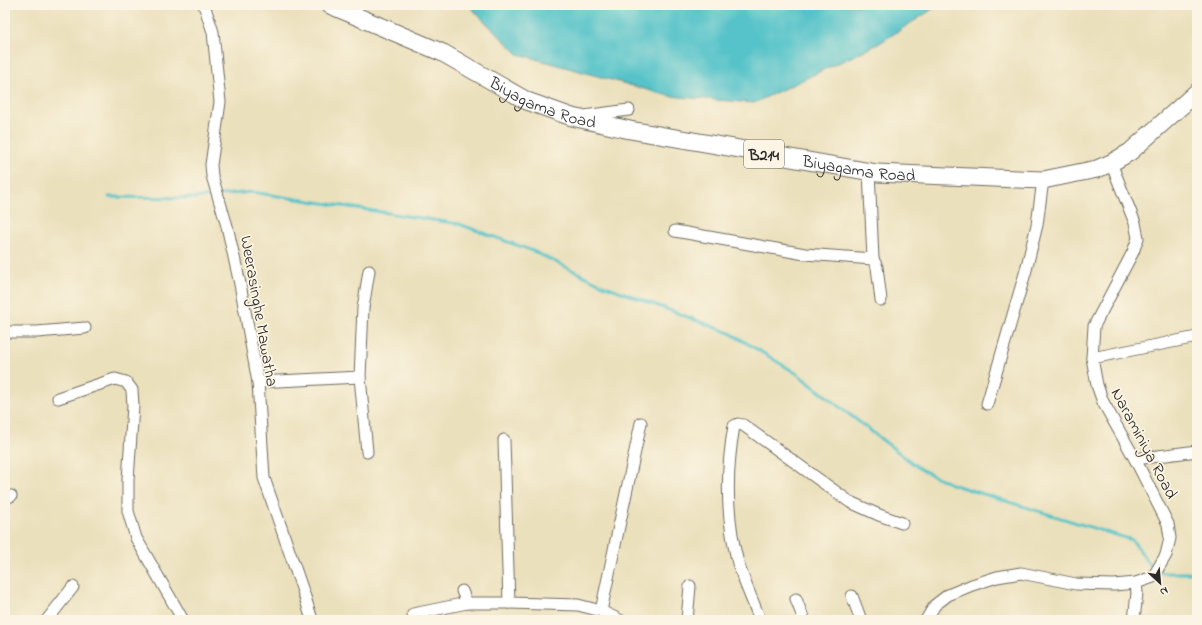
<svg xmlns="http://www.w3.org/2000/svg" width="1202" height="625" font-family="'Indie Flower',sans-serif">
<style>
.water{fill:#55c3c9;stroke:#40777a}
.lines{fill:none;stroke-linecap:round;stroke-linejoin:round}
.stream{stroke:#55c3c9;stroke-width:3}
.street-casing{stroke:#6e6a5e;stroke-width:13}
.primary-casing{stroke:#6e6a5e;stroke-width:19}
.street{stroke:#fff;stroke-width:11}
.primary{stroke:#fff;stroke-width:17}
.labels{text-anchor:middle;stroke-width:3.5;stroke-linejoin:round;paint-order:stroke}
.shield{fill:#fcf5e5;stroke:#6a6863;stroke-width:1}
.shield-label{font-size:16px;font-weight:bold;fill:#2b2b2b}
.street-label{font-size:17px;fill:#2b2b2b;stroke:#fcf5e5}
</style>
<rect width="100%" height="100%" fill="#fcf5e5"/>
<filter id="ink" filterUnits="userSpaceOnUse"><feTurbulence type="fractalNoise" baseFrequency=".025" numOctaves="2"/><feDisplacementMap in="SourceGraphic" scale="8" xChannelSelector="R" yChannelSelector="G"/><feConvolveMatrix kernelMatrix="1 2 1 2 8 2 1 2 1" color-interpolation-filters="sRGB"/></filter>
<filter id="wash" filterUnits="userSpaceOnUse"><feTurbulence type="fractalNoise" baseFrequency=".012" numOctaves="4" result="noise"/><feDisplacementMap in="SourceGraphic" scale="16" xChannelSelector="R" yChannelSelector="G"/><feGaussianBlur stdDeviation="0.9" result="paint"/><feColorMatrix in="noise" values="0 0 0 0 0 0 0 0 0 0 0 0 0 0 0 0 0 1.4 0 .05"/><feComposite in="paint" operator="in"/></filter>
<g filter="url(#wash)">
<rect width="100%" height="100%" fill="#ebe0bc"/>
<path class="water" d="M468,5H939L878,44L754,103L669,96L518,54Z"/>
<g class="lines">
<g class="stream">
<path d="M221,195L252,192L459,224L533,251L603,285L730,333L796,373L920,469L951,484L1132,540C1139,548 1147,564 1155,568"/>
<path d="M109,197L193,198L215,196"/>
<path d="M1160,571L1162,573H1197"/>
</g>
</g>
</g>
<g filter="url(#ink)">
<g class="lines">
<g class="street-casing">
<g id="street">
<path d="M204,5L213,32L220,102L211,165L212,176L227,226L240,284L258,382L264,478L305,597L312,620"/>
<path d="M584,116L629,110"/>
<path d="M869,171L873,259L877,267L881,300"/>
<path d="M675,231L805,254L873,259"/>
<path d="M5,332H37L85,328"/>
<path d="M1092,358L1197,337"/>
<path d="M360,377L367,452"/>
<path d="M258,382L360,377L363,308L369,271"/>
<path d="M58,398L115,379L126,382L132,390L133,406L128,480V511L136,538L183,620"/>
<path d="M987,404L1026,270L1037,225L1043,180"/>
<path d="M504,440L509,603"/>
<path d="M1135,459L1197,451"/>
<path d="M5,497L11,496"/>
<path d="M462,591L467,603"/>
<path d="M852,596L861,620"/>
<path d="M796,599L804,620"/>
<path d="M601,611L641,423"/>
<path d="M413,614L467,603H509L578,605L601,611L620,620"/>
<path d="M47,620L73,587"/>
<path d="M687,620L690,586"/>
<path d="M760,620C753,601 744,582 738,563C726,518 726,471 734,426L738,424L743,425L850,502L879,515L902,523"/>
<path d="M926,620L935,605L948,595L972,585L997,577L1021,573L1076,584L1114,585L1136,583L1153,577L1166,555L1170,538L1168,524L1135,459L1103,402L1097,385L1092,358L1094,326L1133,252L1138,238L1135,223L1111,163"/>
<path d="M1134,620L1137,593L1136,583"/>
</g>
</g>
<g class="primary-casing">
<g id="primary">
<path id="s1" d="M330,5L443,53L527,101L572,117L630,130L877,173L1043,180L1097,169L1111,163L1130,152L1197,92"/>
</g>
</g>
<use href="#street" class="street"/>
<use href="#primary" class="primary"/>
</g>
</g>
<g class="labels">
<rect class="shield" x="744" y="140" width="40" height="28" rx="3"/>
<g class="shield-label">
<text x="764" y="160">B214</text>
</g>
<g class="street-label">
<text dy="6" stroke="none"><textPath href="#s1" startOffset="235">Biyagama Road</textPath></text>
<text dy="6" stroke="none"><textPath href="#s1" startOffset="559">Biyagama Road</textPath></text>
<text transform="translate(260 311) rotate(80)" y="6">Weerasinghe Mawatha</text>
<text transform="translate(1145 443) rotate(62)" y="6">Naraminiya Road</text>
</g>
</g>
<rect width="1202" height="625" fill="none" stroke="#fcf5e5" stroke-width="20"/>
<g transform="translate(1160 583) rotate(154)" stroke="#fcf5e5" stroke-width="3" paint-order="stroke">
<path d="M0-3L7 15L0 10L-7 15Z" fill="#2b2b2b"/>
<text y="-6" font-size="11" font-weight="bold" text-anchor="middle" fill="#2b2b2b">N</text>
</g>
</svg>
